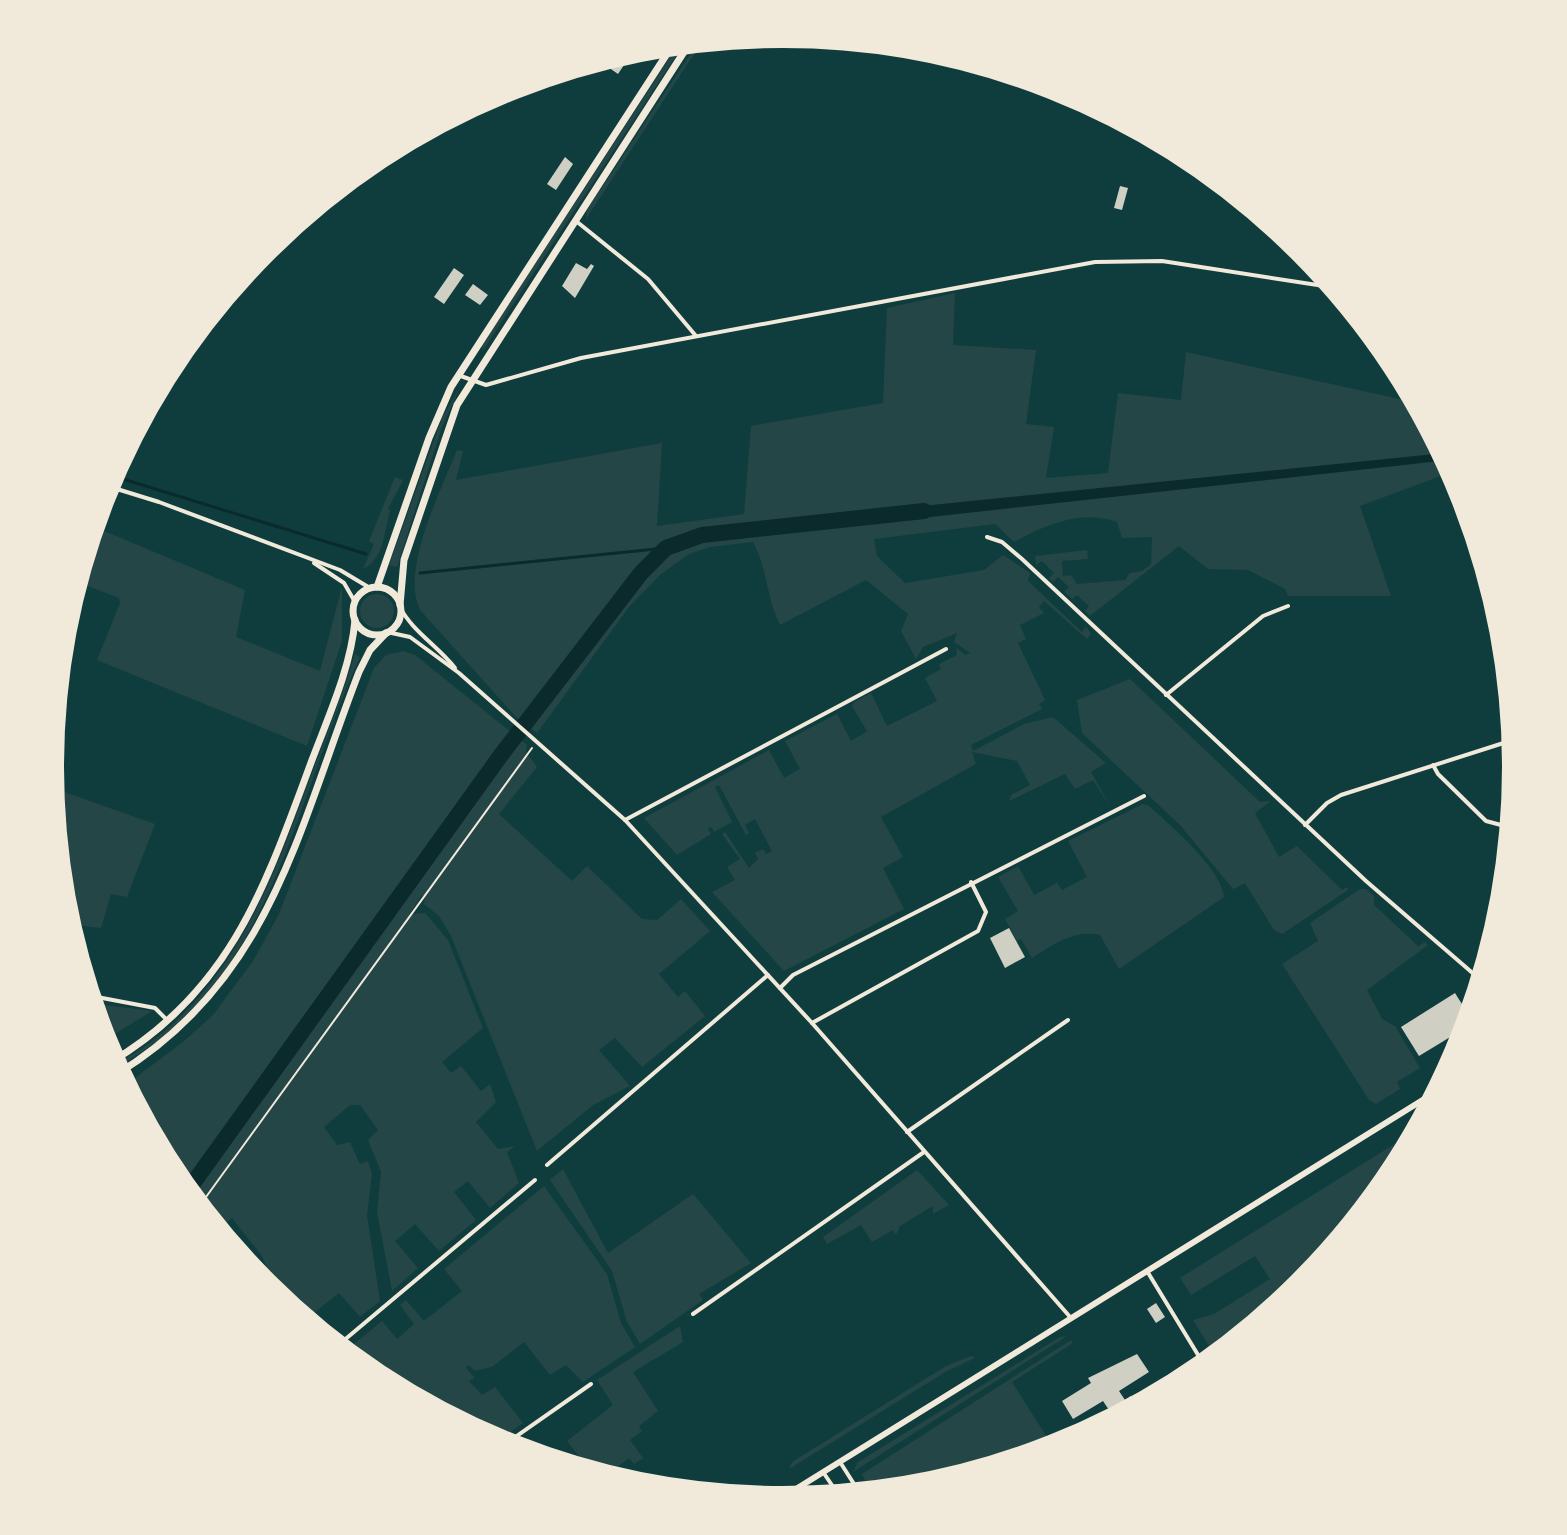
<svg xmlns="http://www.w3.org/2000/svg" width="1567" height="1535" font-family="'Archivo Narrow',sans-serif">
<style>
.green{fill:#244646}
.water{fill:#0a2a2b}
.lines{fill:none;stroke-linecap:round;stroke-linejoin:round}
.stream{stroke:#0a2a2b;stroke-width:3}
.river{stroke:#0a2a2b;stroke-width:16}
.building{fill:#cfcfc3}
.path{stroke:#f1e9da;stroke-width:2}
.minor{stroke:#f1e9da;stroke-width:4}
.tertiary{stroke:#f1e9da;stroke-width:6}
.primary{stroke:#f1e9da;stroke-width:7}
.rim{fill:none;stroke:#f1e9da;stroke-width:4}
</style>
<rect width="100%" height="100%" fill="#0f3d3e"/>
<g class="green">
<path d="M708,39L692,57L586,219L587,210L687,59L703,40Z"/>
<path d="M680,42H685L484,349L481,347Z"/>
<path d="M955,293L953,345L1036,350L1026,424L1054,427L1046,478L1108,473L1118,393L1181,400L1186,352L1418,403L1463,486L1471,513L1449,473L1360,506L1391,596H1288L1285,589L1248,570L1208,569L1179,546L1090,616L1085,611L1089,606L1077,595L1072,599L1064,592L1069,587L1058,577L1053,582L1049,578L1054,573L1042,561L1036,565L1035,556L1087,550L1088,559L1062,561L1063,576L1071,575L1077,584L1125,580L1130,573L1142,571L1151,564L1152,537L1122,538L1117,522C1081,509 1045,525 1014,542L995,524L874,539L877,556L905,583L984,570L1003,555L1030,573L1028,581L1082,632L1086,626L1091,634L1087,639L1044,601L1039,607L1044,613L1020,625L1026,639L1018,643L1045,700L1039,704L1042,709L971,745L973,751L1024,724L1053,717L1106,763L1091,772L1111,808L1093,780L1075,789L1065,774L1009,801L1011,795L1030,785L1017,761L972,752L976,764L881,817L903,857L883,868L904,909L784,971L712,892L735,880L727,867L740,859L722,834L725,832L749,868L758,859L755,853L763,849L766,854L772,851L755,819L745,825L749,833L746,835L719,785L715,787L732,822L714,832L711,827L708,828L711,834L677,855L644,818L769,750L784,778L800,769L785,741L837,714L851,741L867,731L852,706L854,702L871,693L887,726L937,701L925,678L941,669L939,664L957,655L956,648L966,655L970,653L954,642L957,633L923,647L916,659L901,631L908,614L866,580L780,625C766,598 768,569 753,542L710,547L689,554L660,575L629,607L537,733L516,717L420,610C400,569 442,489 457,450L463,451L456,480L662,443L657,526L744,514L751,426L883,403L887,308Z"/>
<path d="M460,387L442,427L397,567L389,565L442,418Z"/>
<path d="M395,477L403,480L388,509L390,511C384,531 385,558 363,569L374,544L369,541Z"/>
<path d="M97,528L245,590L236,637L320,671L342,586V641L307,746L97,660L120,603L119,598L75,581L89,536Z"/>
<circle cx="377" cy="611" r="17"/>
<path d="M403,651L415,655L527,745L526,752L537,767L499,814L572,881L587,866L642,919L657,920L681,899L710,931L659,974L678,997L685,991L705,1016L642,1067L615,1038L599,1050L630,1086L593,1105L537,1151L451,936L439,916L424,904L425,898L422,895L409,914L425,913L448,940L483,1028L442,1062L451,1073L461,1066L481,1091L490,1084L496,1102L476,1122L498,1149L515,1146L507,1152L519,1183L490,1208L468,1181L454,1192L476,1220L439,1251L415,1224L395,1241L418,1268L392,1291L377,1212L381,1172L368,1140L378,1130L360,1105H350L324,1127L337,1145L350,1142L360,1164L368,1161L372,1174L367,1215L380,1301L360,1317L339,1293L310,1316L331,1343L259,1283L270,1275L262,1256L232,1218L217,1231L172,1176L124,1086L183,1042L213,1015L253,961L279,914L374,668L386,655Z"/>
<path d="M355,654L360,657C291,807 275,981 114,1069L113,1066C224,1006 266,898 307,787C323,743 342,699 355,654Z"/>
<path d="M1130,679L1260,802L1271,801L1255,813L1279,857L1297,846L1342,890L1347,887L1348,890L1282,934L1274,930L1245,883L1233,889L1180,825L1082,733L1077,700Z"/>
<path d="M50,787L155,824L127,897L111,894L101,928L76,925L71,940L62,911Z"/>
<path d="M1143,804L1149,806C1171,826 1221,868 1224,897L1119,969L1100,935C1073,929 1053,945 1032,958L1021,939L1017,941L1005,919L1018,911L998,877L1018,866L1034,895L1057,883L1062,890L1087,877L1068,841Z"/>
<path d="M1360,889H1366L1374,896V905L1418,946L1425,942L1428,945L1367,990L1382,1019L1395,1026L1420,1068L1397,1082L1400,1089L1376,1104L1369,1100L1282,964L1318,941L1310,923Z"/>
<path d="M90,1003L152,1011L102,1042Z"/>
<path d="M1417,1130L1403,1162L1384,1174L1390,1183L1303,1288L1217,1359L1193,1320L1214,1314L1270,1279L1255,1256L1191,1295L1180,1278Z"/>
<path d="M563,1169L608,1253L693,1194L751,1263L699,1294L703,1300L640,1344L627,1322L612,1271L550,1180Z"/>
<path d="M917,1170L949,1205L933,1214V1206L900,1226L896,1235L893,1230L872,1242L861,1225L827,1244L823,1237Z"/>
<path d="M544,1186L607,1274L621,1323L635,1347L583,1382L566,1365L550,1375L524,1342L492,1367L475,1371L468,1365L466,1368L475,1378L469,1381L482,1395L495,1387L523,1423L495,1443L375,1379L343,1353L382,1321L397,1339L414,1324L400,1305L406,1300L424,1321L462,1291L444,1269Z"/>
<path d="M680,1326L683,1342L633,1372L658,1411L639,1426L642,1431L630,1440L643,1458L634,1464L629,1458L603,1478L593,1475L567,1441L613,1405L597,1380Z"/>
<path d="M1067,1336L853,1472L858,1462L1060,1337Z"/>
<path d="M1071,1340L1073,1343L1012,1382L1055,1450L927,1489L872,1494L862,1474Z"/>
<path d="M971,1356L975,1358L947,1371L789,1469L792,1462L946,1366Z"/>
</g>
<path class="water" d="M1445,453L1449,460L921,518H904L902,508Z"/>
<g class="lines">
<g class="stream">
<path d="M110,475L366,554"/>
<path d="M420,573L666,548"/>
</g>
<path class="river" d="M186,1193L501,755L641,573L666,548L702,535L924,511"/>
</g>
<g class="building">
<path d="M611,56L624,65L618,74L605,65Z"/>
<path d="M565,157L573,164L556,190L547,184Z"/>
<path d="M1120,186L1128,188L1122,210L1114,208Z"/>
<path d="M576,263L587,269L591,264L594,266L575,298L562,286Z"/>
<path d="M454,268L464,275L444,304L434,297Z"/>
<path d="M473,284L488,295L480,305L465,295Z"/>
<path d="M1009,928L1025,957L1005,968L990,938Z"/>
<path d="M1455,993L1472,1020L1470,1025L1419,1056L1401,1027Z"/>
<path d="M1156,1303L1165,1317L1156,1323L1147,1309Z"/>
<path d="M1137,1354L1149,1372L1119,1391L1125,1400L1131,1396L1138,1408L1110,1423L1103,1413L1109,1410L1103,1401L1073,1419L1062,1401L1091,1383L1088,1378Z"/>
</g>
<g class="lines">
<path class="path" d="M198,1208L532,748"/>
<g class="minor">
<path d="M576,221L648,279L696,336"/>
<path d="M458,375L486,385L581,358L1095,262L1162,261L1337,288"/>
<path d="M1454,481L1471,513"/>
<path d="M104,485L159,502L340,570L370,588"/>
<path d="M94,518L117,488"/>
<path d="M987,537L1002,542L1022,559L1366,881L1483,982"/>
<path d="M314,563L344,583L355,602"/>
<path d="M400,607C411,630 439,647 455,668"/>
<path d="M387,632L410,637L459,673L625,820L812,1023L1071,1318"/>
<path d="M1166,695L1263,616L1288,606"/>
<path d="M1512,741L1518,757"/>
<path d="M1433,765L1438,774L1486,821L1501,825L1514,820"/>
<path d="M625,820L946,649"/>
<path d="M1305,825L1327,803L1341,795L1516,739"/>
<path d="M780,988L793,975L1144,796"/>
<path d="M97,997L155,1008L168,1021"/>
<path d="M812,1023L978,931L986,912L971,882"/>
<path d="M907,1132L1068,1020"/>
<path d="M547,1165L768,975"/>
<path d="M1147,1271L1206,1368"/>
<path d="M693,1314L924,1152"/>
<path d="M336,1347L535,1180"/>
<path d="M501,1447L591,1384"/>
<path d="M840,1462L861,1495"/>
<path d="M823,1472L840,1497"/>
</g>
<path class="tertiary" d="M775,1502L1442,1088"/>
<g class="primary">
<path d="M377,587L429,438L451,387L674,43"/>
<circle cx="377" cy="611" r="24"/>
<path d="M400,605L404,560L457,405L691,41"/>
<path d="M111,1062C232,990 266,884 312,760C329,715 351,667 355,620"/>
<path d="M117,1074C271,980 298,829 359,672L370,650L386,633"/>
</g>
</g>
<path d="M0 0H1567V1535H0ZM62 767a721 721 0 1 1 1442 0a721 721 0 1 1-1442 0Z" fill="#f1e9da" fill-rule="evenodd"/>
<path class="rim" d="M62 767a721 721 0 1 1 1442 0a721 721 0 1 1-1442 0Z"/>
</svg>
